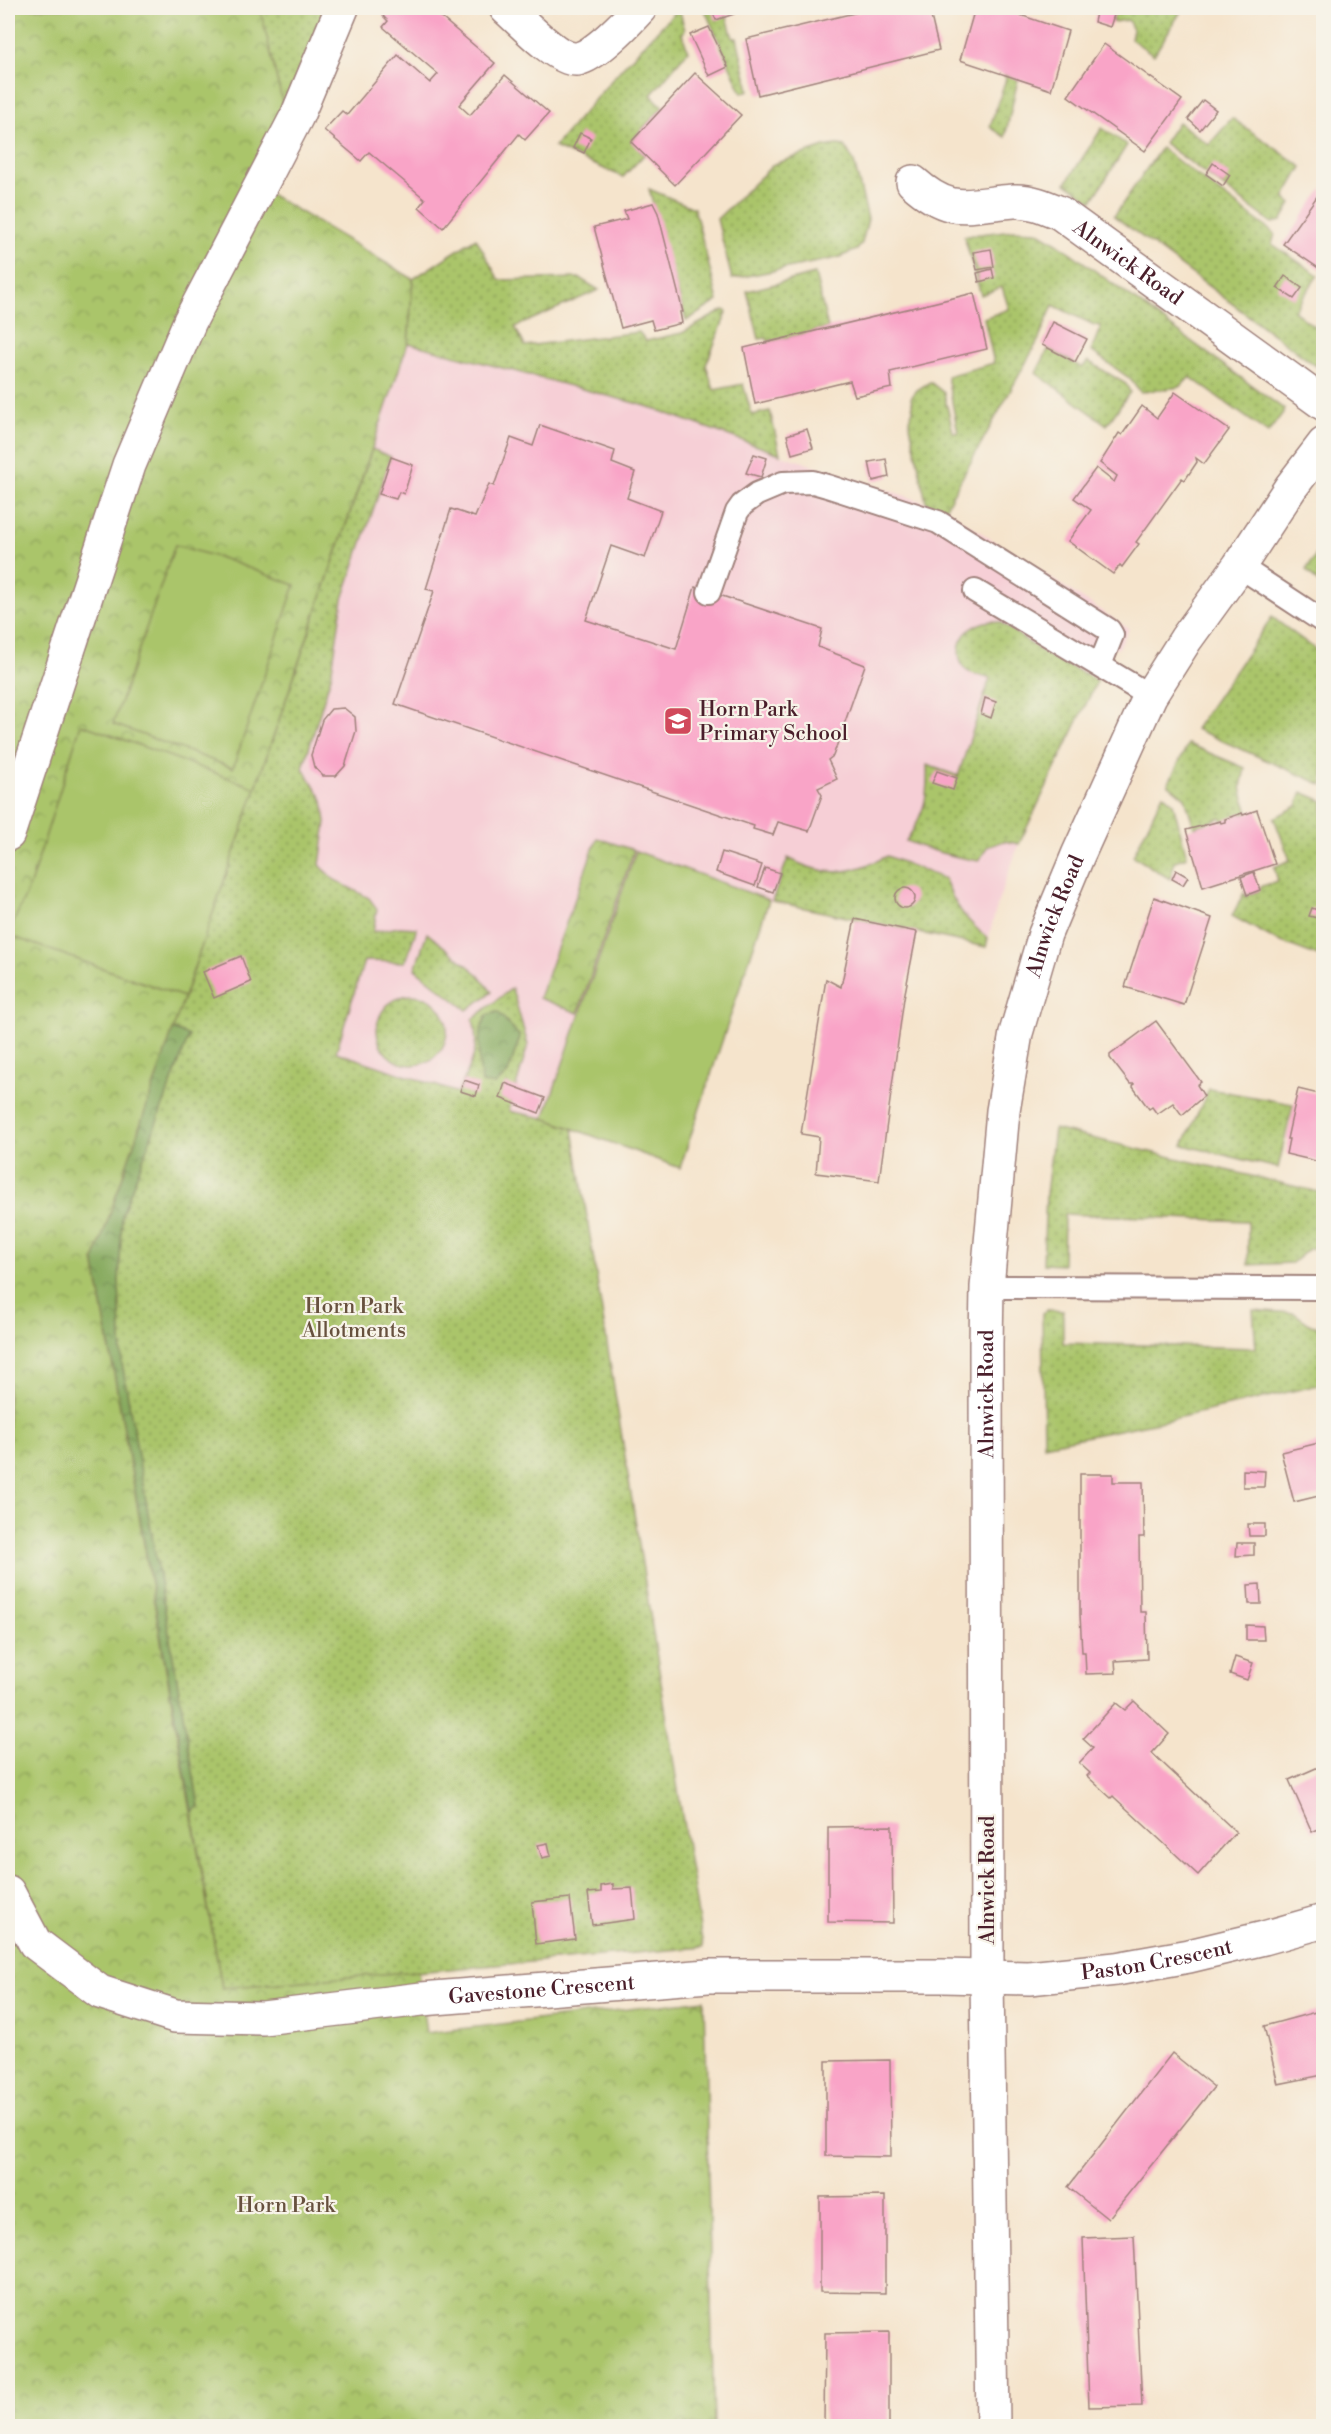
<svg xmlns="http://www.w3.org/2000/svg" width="1331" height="2434" font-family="'Libre Bodoni',serif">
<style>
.built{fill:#f6cfd6}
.grass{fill:url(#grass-dots);stroke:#7a724b;stroke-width:1.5}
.forest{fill:url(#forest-crowns);stroke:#686445;stroke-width:1.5}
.park{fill:url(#park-crowns);stroke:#7a724b;stroke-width:1.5}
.pitch{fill:#aac56b;stroke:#7a724b;stroke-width:1.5}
.building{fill:#f9a4c7}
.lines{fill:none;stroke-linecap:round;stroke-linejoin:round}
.lane-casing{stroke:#a0827c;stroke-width:26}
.street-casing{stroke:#a0827c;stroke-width:36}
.lane{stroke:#fff;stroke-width:22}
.street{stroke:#fff;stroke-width:33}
.labels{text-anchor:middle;stroke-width:4.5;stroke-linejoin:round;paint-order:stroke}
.street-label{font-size:21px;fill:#4a1f2b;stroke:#f7f3e8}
.poi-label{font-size:21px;fill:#4a1f2b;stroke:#f7f3e8;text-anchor:start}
.park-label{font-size:21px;fill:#67513e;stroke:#f7f3e8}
</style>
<defs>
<pattern id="grass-dots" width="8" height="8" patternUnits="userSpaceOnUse" patternTransform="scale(1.5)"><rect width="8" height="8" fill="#aac56b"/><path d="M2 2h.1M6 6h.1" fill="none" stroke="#8c9f58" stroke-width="1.8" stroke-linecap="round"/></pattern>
<pattern id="forest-crowns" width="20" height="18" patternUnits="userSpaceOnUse" patternTransform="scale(1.5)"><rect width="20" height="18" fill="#87aa5f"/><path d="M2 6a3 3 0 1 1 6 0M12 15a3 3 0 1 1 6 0" fill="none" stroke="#708a4f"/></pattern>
<pattern id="park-crowns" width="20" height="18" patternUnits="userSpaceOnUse" patternTransform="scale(1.5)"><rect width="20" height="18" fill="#aac56b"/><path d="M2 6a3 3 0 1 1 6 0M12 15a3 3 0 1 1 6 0" fill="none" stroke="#8c9f58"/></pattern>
</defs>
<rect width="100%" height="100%" fill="#f7f3e8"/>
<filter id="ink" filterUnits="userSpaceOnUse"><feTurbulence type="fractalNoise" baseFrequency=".0167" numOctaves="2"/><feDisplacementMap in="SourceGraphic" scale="12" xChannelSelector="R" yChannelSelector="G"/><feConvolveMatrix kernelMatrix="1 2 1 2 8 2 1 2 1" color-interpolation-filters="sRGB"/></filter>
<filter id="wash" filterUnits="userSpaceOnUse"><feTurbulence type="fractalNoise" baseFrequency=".008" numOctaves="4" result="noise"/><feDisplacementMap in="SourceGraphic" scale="24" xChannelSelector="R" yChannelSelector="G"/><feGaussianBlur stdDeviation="1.35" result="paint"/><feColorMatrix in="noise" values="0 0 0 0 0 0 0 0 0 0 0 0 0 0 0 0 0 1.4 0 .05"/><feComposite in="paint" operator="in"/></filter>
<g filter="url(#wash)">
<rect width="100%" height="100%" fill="#f5e4cc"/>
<path class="built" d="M408,343L646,406L752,445L945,509L1129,629L1118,649L1102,644L1084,672L1097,681L1019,844L998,902L986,947L769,901L680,1168L544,1118L509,1111L336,1052L256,788Z"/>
<g class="grass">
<path d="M256,8H334L283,105Z"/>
<path d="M679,8L685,30L682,34L688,51L651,95L663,107L631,141L644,155L623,177L554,147L622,68Z"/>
<path d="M704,8H731L725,10L733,38H737L749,90L742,93Z"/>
<path d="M1098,8H1183L1154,55L1131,39L1133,30L1128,20L1112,22L1115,12Z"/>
<path d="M1004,74L1018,79L1005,137L990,127L1006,79Z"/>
<path d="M1232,118L1302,167L1284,198L1291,204L1281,221L1272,223L1164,143L1178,122L1209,145Z"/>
<path d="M1102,128L1127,145L1092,201L1066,183Z"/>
<path d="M837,145L845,146L854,162L868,219L862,243L857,250L837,258L732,279L717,219L774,164L824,147Z"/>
<path d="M1161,148L1275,234L1272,244L1318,275L1294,311L1323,333V356L1316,366L1114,216Z"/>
<path d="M649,189L694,208L696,215L718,301L686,321Z"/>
<path d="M1013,230L1037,231L1057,243L1285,410L1268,433L1190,377L1180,387L1141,392L1129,378L1091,351L1101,326L1094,325L1053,305L1039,339L947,505L945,509L926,502L909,420L913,410L911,398L917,390L930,382L944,393L953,432L958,433L947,376L994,363L984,318L1009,309L1002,287L981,295L964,236Z"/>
<path d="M476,238L499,280L579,278L599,290L515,327L525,346L639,332L646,341L682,333L724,310L727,312L706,365L714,390L743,384L752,415L770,411L780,454L646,406L408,343L413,279Z"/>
<path d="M815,274L828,328L768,342L767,338L759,339L747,291Z"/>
<path d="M1049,348L1082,368L1088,361L1126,384L1130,392L1107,425L1036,373Z"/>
<path d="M372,449L391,457L343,599L331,676L303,768L323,800L326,822L320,865L333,879L369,898L377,909L373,932L399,927L417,928L405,962L364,961L336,1052L458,1093C470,1064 481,1051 473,1019L512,988L528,1045L509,1111L544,1118L573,1129L703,1947L222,1989L192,1813L8,1801V896V935L184,997Z"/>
<path d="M1323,545V588L1306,570Z"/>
<path d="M1272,617L1323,655V785L1195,729Z"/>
<path d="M992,621L1000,622L1054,660L1084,673L1097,681L1019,844L1004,841L987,847L979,861C953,857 931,851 906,841C925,812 928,799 927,765L958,776L990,678C983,675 973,675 967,671C963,668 961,663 960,659C955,637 972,623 992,621Z"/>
<path d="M1188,744L1245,768L1241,787L1248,814L1243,815L1242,813L1225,820V822L1221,818L1194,827L1185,798L1168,784Z"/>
<path d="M1302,792L1323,801V958L1276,940L1232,916L1244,893L1247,897V895L1259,891V887L1278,881L1274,867L1290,860L1274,818L1297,806Z"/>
<path d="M1163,794L1173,803L1187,857L1175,861L1170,879L1133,856Z"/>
<path d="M887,856L945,879C954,905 966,921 988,938L986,947L772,901L788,858C825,878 851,875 887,856Z"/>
<path d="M427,933L478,974L492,992L467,1010L415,969Z"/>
<circle cx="412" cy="1030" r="35"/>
<path d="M1209,1089L1293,1104L1278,1168L1183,1145Z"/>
<path d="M1054,1129L1323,1193V1246L1309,1249L1292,1263L1248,1265V1221L1064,1214L1063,1265L1043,1264L1046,1194Z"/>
<path d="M1047,1310L1063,1311V1343L1256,1348L1253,1310L1294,1313L1311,1325L1323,1328V1384L1168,1420L1044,1445L1042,1313Z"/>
</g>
<g class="forest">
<path d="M498,1012L520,1037L508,1073L495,1085L482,1083C478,1061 476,1034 487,1015Z"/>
<path d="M173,1029L189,1036L122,1215L119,1282L122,1363L199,1806L192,1813L94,1260Z"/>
</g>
<g class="park">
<path d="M8,8H260L283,105L297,116L268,193L413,279L408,343L94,1260L222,1988L418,1971L426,2033L704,2000L714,2426H8Z"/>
<path d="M597,838L634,850L578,1013L539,998Z"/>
</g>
<g class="pitch">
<path d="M175,545L224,559L295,585L233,768L113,724Z"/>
<path d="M81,724L256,788L184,997L8,935L30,885Z"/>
<path d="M636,851L769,900L680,1168L544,1118Z"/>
</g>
<g id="blocks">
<g class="building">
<path d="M390,8H430L495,63L459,105L470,115L505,75L549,113L525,140L519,134L443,228L419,207L425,199L369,152L361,161L324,130L342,111L347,115L398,55L430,83L438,74L383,27L388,21L383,16Z"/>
<path d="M719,8H731L734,14L716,20L712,11Z"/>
<path d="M875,8H929L939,50L758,95L746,39Z"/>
<path d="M975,8H999L1068,31L1051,90L960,60Z"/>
<path d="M1097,8L1115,12L1110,27L1094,22Z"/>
<path d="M709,27L728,67L709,76L690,35Z"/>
<path d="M1104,44L1182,100L1145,151L1068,96Z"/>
<path d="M695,73L741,115L675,185L631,142Z"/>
<path d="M1203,100L1216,110L1200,130L1188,119Z"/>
<path d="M580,133L591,138L584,153L573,148Z"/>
<path d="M1213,163L1230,175L1223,186L1206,174Z"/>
<path d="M1323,188V271L1283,244Z"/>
<path d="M653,203L658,213L683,312H680L682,323L654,330L651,320L621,328L594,227L627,219L624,211Z"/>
<path d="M991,249L994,267L977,270L973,252Z"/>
<path d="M992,269L994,278L979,282L977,273Z"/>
<path d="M1285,276L1302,288L1294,299L1277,288Z"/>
<path d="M974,293L987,349L890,372L892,388L855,396L850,381L755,404L744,348Z"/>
<path d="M1053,322L1087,339L1075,362L1042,345Z"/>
<path d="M1175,392L1229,430L1204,464L1196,458L1197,462L1185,480L1182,478L1136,542L1139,544L1122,567L1120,565L1113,574L1068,541L1091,510L1074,498L1096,468L1114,482L1117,476L1100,463L1119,433L1122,435L1142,406L1157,418Z"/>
<path d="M540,425L615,451L612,463L635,472L627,498L661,511L645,558L611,546L586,620L676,649L695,587L822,629L818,647L865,665L833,756L828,760L837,779L818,788L822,795L809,831L778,822L773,835L753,829L754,826L395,704L434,591L426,589L451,509L475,517L489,484L494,486L511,438L533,446Z"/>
<path d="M807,429L813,448L792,454L787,435Z"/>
<path d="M754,454L767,458L761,477L746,473Z"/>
<path d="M391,457L413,465L404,494L399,492L396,499L379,494Z"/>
<path d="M886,459L889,477L873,481L869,462Z"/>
<path d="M985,698L996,702L991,718L981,714Z"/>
<path d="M344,708L355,717L356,731L345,766L336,776H323L314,767L311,755L322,720L331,709Z"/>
<path d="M937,771L957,778L953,790L932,783Z"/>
<path d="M1257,810L1275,864L1203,887L1186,830L1220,821L1221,823L1225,822V819L1242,813L1243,815Z"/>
<path d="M722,852L762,865L755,886L716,872Z"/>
<path d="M765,868L780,873L773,892L758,887Z"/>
<path d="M1176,870L1188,877L1183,885L1172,879Z"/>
<path d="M1254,872L1260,890L1247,895L1241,877Z"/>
<circle cx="905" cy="898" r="10"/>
<path d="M1154,897L1212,918L1184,1005L1125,987Z"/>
<path d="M1312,908L1323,912L1321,919L1309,916Z"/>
<path d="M855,919L917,932L904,998L879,1181L816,1173L819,1137L801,1134L826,979L841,987Z"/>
<path d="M241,956L251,982L214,998L203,972Z"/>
<path d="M1156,1021L1201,1082L1197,1085L1204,1096L1182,1115L1173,1103L1157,1114L1152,1107L1149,1109L1133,1087L1134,1084H1130L1110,1058V1055Z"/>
<path d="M464,1080L479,1085L476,1096L460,1091Z"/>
<path d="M505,1083L545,1098L539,1113L500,1098Z"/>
<path d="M1298,1089L1323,1095V1156L1322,1155L1320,1162L1286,1154L1289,1139H1287Z"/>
<path d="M1323,1442V1495L1294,1502L1281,1452Z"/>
<path d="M1243,1470L1265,1471L1264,1487H1243Z"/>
<path d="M1080,1474H1113V1482H1143L1144,1537H1139L1140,1612H1146L1147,1659L1115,1661L1116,1673L1086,1674L1085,1652H1082L1080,1614Z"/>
<path d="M1248,1524H1265V1536H1249Z"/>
<path d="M1237,1543H1254V1555L1236,1556Z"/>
<path d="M1260,1584L1261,1604H1249L1248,1585Z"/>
<path d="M1246,1625L1263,1626L1264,1640H1246Z"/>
<path d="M1235,1657L1253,1663L1247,1680L1230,1674Z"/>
<path d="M1134,1701L1169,1734L1152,1753L1236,1832L1198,1875L1115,1798L1113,1796L1111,1798L1087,1776L1090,1773L1079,1763L1093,1748L1083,1739L1116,1703L1125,1710Z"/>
<path d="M1323,1765V1827L1312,1832L1289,1780Z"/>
<path d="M892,1826L893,1923L828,1922V1827Z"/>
<path d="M548,1843L551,1856L542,1858L538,1845Z"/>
<path d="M613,1884V1889L632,1888L635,1919L592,1925L588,1893L601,1892V1886Z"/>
<path d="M570,1898L575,1939L536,1944L532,1902Z"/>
<path d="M1323,2010V2075L1278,2084L1264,2026Z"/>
<path d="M1172,2053L1214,2087L1108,2219L1068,2187Z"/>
<path d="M890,2060L891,2157L826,2156V2061Z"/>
<path d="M885,2196V2293L820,2292V2197Z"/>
<path d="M1134,2236L1142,2406L1089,2407L1083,2238Z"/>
<path d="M889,2332V2426H824L825,2333Z"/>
</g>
</g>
</g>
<g filter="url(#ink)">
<use href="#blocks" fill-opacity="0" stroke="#a0827c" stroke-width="1.5"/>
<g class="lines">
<g class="lane-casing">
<g id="lane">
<path d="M1239,566L1324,622"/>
<path d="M975,591L1150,696"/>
<path d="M709,592L737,512L742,505L757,494L783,483L813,482L827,486L938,522L1109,630L1112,635L1100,665"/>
<path d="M987,1287L1320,1288"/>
</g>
</g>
<g class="street-casing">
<g id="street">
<path d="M506,8C520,20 557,60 576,59C592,59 629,20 640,8"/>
<path id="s1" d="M913,182C952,217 968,204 1014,201C1030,200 1046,207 1060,213L1324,404"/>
<path d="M8,834L129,465L190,321L297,116L342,8"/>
<path id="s2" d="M8,1892L35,1943L100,1992L175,2016L263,2018L422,1999L708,1976H943L1029,1978L1116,1969L1189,1956L1264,1938L1324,1921"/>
<path id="s3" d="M993,2426L987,1977L986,1344L987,1287L1003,1111L1016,1033L1045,934L1078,855L1150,696L1186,639L1239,566L1291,487L1324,444"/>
</g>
</g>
<use href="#lane" class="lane"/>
<use href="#street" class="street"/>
</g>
</g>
<defs>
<g id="school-square" transform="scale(1.5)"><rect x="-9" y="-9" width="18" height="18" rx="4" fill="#d1495b" stroke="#f7f3e8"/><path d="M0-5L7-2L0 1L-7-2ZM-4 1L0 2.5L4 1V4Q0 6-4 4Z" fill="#fff"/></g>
</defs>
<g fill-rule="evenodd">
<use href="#school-square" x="678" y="721"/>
</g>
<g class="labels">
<g class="street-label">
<text dy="7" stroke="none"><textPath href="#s1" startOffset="240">Alnwick Road</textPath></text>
<text dy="7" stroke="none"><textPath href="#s3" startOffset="1518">Alnwick Road</textPath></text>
<text dy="7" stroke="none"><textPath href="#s3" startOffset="1032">Alnwick Road</textPath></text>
<text transform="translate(987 1880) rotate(-90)" y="7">Alnwick Road</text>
<text dy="7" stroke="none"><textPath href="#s2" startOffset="1203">Paston Crescent</textPath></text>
<text dy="7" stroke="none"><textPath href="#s2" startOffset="586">Gavestone Crescent</textPath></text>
</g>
<g class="poi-label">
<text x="699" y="716">Horn Park<tspan x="699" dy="24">Primary School</tspan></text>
</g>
<g class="park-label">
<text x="354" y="1313">Horn Park<tspan x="354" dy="24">Allotments</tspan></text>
<text x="286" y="2212">Horn Park</text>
</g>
</g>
<rect width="1331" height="2434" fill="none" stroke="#f7f3e8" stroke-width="30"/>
</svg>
